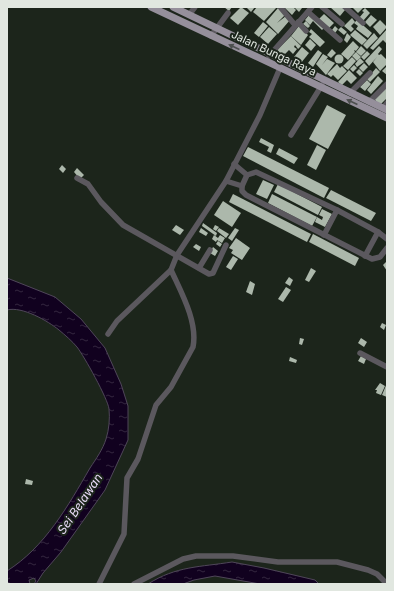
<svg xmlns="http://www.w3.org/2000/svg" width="394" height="591" font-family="Inter,sans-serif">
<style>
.water{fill:url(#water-ripples);stroke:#4f4659}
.building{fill:#acb8ab}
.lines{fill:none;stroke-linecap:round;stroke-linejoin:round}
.minor{stroke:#5b585e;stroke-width:5.5}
.major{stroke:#958f9b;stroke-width:7}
.oneway{fill:#4c4f4e}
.labels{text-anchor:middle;stroke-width:4;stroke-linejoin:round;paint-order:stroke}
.street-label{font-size:11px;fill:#e1e7e0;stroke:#1c251b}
.water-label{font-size:12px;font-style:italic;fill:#e9dbf7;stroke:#1c251b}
</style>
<defs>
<pattern id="water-ripples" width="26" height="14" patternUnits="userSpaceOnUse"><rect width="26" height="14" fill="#11011f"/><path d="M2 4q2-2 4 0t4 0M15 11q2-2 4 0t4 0" fill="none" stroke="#33263f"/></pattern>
</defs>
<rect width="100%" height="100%" fill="#1c251b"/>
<g class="water">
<path d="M7,278L55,297L81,319L105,348L121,384L128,406V440L105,490L61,552L43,573L36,584H34L36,581L34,578L29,580L30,584H11L7,582V571C45,547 68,506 90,468C96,459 103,449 106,439C109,430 110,418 109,409C108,399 84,356 77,347C72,341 65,335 59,330C48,321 22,306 7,310Z"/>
<path d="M232,562L264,568L315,580L319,584H260L215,576L194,580L183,584H148C176,566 201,567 232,562Z"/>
</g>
<g class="building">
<path d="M224,7H232L229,11Z"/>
<path d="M241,7L249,13L238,25L230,18Z"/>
<path d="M246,7H255L251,12Z"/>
<path d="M257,7H277L264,21L253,12Z"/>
<path d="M284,7H293L296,10L292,15Z"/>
<path d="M294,7H301L302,8L299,12Z"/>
<path d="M330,7H342L345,10L340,16Z"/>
<path d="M352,7H362L363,8L358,13Z"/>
<path d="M278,8L286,14L277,23L286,16L290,20L278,34L266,22Z"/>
<path d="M365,8L370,13L363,21L359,18L364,12L362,11Z"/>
<path d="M324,14L334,23L329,28L319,19Z"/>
<path d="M309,15L324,28L322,30L313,21L310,25L305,20Z"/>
<path d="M371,15L377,20L370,27L365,22Z"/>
<path d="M352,18L355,22L351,26L354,29L351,32L344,26Z"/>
<path d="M357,20L372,33L368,38L356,29L358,26L354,23Z"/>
<path d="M380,20L387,27L380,35L373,27Z"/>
<path d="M306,21L310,26L308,28L303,24Z"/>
<path d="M263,22L268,26L259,37L254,33Z"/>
<path d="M299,26L308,35L301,45L291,36Z"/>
<path d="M335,26L338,29L335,33L332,30Z"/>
<path d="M269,27L277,34L268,44L260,37Z"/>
<path d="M341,27L347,32L344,35L338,30Z"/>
<path d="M311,29L325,42L320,47L309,37L312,34L309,32Z"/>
<path d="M387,29V44L383,40L373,50L370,48Z"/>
<path d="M355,30L367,40L362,45L350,35Z"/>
<path d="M347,33L351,37L347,43L344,40Z"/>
<path d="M374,33L378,38L367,49L363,45Z"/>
<path d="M291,36L301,46L298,49L295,45L294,47L297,49L293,54L289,50L283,56L277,50Z"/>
<path d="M310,39L316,45L311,51L305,45Z"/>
<path d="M353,41L359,47L356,51L354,50L355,52L348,60L341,54Z"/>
<path d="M361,46L366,51L361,56L356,52Z"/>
<path d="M379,46L382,49L378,54L379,55L381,54L387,60V64L380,71L373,62L377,57L369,66L365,61Z"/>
<path d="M302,47L309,53L301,63L294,57Z"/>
<path d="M332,49L336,53L331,58L327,55Z"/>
<path d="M318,50L322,53L313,67L308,63Z"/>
<path d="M367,51L370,54L364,60L361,57Z"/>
<path d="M356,52L361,57L357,61L352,56Z"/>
<path d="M323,54L328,57L322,65L327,59L335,63L326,75L316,64Z"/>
<circle cx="339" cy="59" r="4.5"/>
<path d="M352,57L356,61L348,70L343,66Z"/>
<path d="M360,58L364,62L357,67L355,64Z"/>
<path d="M364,63L368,67L363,72L359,68Z"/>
<path d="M337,64L340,68L342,66L347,71L338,80L333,75L331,77L327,74Z"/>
<path d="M354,65L357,68L353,72L350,69Z"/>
<path d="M387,66V75L382,71Z"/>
<path d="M376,68L380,72L370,82L367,79Z"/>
<path d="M359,69L363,73L360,76L356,72Z"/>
<path d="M349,70L357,78L351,84L347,80L342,85L338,82Z"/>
<path d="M378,76L383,81L371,94L367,90Z"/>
<path d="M367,80L371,84L365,91L360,87Z"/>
<path d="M387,85V98L380,105L374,99Z"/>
<path d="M327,105L346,115L328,149L309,139Z"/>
<path d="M261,138L274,145L271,153L267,151L269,147L259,142Z"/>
<path d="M317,145L326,150L316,170L307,165Z"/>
<path d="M248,147L329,188L324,198L243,156Z"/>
<path d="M279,148L298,158L294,164L276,154Z"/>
<path d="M62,165L66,169L63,173L59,169Z"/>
<path d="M77,168L84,175L80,179L74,172Z"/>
<path d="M263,180L274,185L267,199L256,194Z"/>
<path d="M278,184L322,207L318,215L274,192Z"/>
<path d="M331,190L376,213L371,221L326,198Z"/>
<path d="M233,194L311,234L307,242L229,202Z"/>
<path d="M272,194L317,217L312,226L268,203Z"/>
<path d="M223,201L241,213L232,227L214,215Z"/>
<path d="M322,209L332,214L325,227L315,222L317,217L322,220L323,217L319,215Z"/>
<path d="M203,223L217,233L216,236L202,226Z"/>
<path d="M176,225L184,230L180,235L172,230Z"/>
<path d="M215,225L219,227L216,231L213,229Z"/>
<path d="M201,228L208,233L206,236L199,232Z"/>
<path d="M219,228L229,234L226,238L217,231Z"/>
<path d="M235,228L239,230L232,241L228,238Z"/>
<path d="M313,234L359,258L355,266L309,242Z"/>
<path d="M214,235L218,238L220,235L225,238L222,243L217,240L216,242L212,239Z"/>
<path d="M236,238L250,248L242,260L231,253L233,250L229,248Z"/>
<path d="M218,241L222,244L220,247L216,244Z"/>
<path d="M196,244L201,247L199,251L193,247Z"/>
<path d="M213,247L218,251L215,256L210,253Z"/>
<path d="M233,256L238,259L231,270L226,267Z"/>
<path d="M387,261V271L383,265Z"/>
<path d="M311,268L316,271L309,282L305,280Z"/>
<path d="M289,277L293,280L290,286L285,283Z"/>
<path d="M250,281L255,284L252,295L246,292Z"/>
<path d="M286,287L291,290L283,302L278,299Z"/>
<path d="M382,323L386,325L384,330L380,327Z"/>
<path d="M300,338L304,339L302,345L299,344Z"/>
<path d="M361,338L367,342L364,347L358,343Z"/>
<path d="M361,356L366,359L364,364L358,361Z"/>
<path d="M290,357L297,360L296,363L289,361Z"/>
<path d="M380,383L385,386L381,395L376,393L377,390H375Z"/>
<path d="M387,383V397L382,395Z"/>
<path d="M26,479L33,481L32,485L25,484Z"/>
</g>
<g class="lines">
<g class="minor">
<path d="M322,7L342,24"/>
<path d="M345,7L363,23"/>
<path d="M281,8L295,25"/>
<path d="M308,12L340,40"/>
<path d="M189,15L195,7"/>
<path d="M298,22L306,31"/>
<path d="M211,36L228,13"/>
<path d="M269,56L312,7"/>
<path d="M350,93L370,73"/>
<path d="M369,102L387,84"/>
<path d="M383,108L387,103"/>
<path d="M291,135L322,85"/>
<path d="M234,164L247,175L256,172L337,210L378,232L387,239"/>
<path d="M77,178L88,184L101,202L123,225L209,274L213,273L226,245"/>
<path d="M226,181L242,186V191L246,195L372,259L380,257L387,248"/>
<path d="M242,186L247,175"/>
<path d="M324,235L337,210"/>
<path d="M365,256L378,232"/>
<path d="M199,268L210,250"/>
<path d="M108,334L117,321L171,270L177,255L226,181L260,115L280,68"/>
<path d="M360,353L387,367"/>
<path d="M99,584L124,534L127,478L138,459L156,405L171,387L193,347C198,322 181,292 171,270"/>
<path d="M134,584L183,559L196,556H233L278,562H337L368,570L377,574L387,584"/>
</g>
<g class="major">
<path d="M151,7L387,118"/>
<path d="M173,7L387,110"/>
</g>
</g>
<defs><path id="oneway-solid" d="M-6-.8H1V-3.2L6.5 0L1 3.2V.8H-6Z"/></defs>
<g class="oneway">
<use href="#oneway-solid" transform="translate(234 47) rotate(-155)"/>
<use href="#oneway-solid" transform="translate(352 102) rotate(-155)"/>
</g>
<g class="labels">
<g class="street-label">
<text transform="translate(274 53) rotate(25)" y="4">Jalan Bunga Raya</text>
</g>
<g class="water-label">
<text transform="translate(80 504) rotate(-56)" y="4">Sei Belawan</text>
</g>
</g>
<rect width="394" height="591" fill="none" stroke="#e1e7e0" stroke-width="16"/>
</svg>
